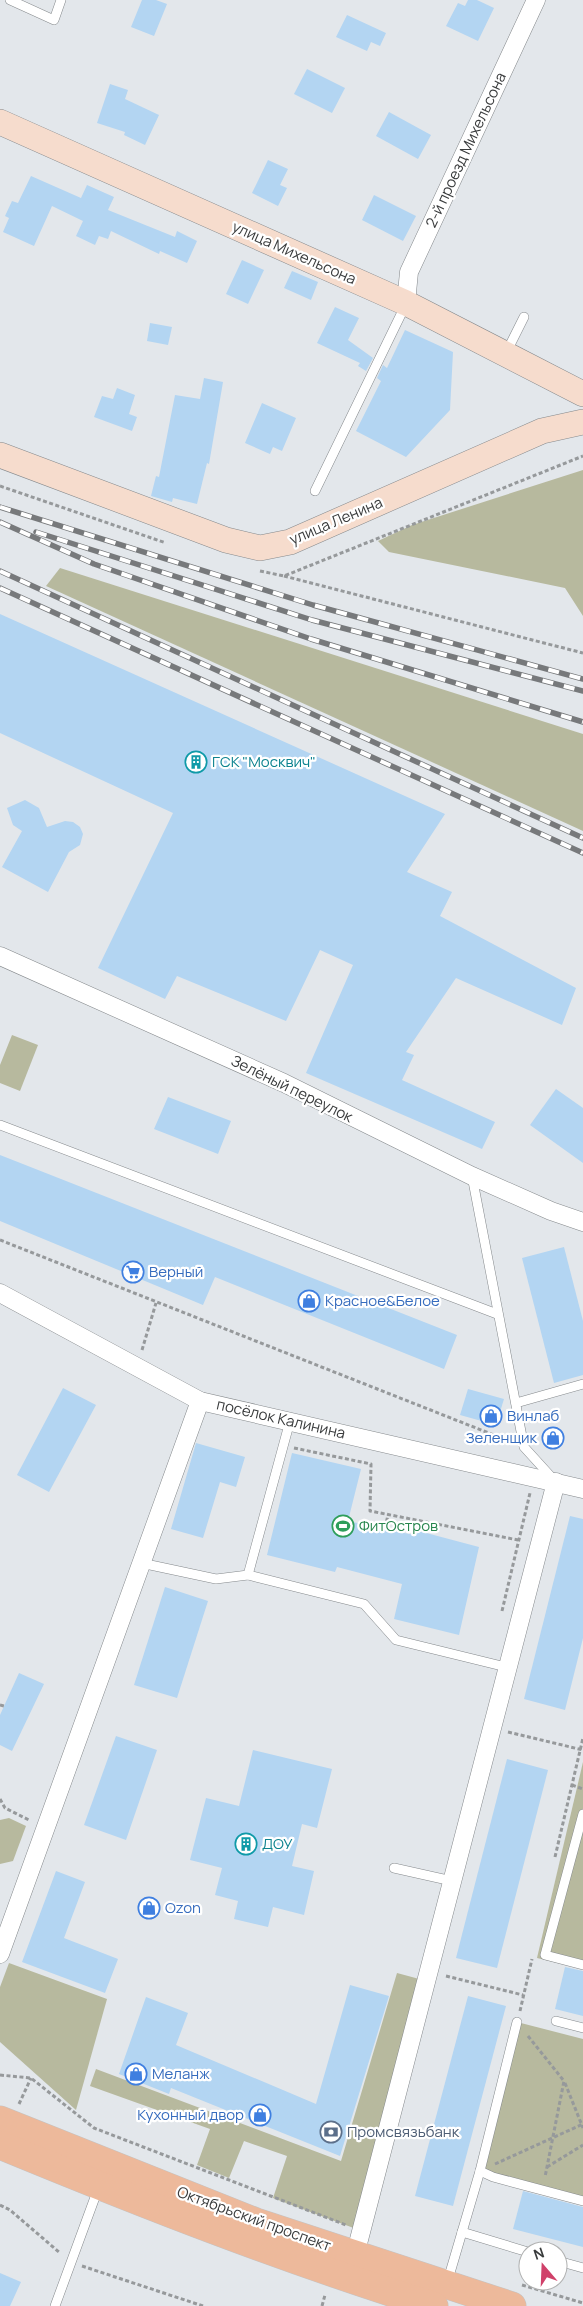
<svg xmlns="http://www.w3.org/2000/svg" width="583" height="2306" font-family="Manrope,sans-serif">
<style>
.green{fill:#b7b99e}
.building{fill:#b3d5f2}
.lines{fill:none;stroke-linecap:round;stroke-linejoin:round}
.lane-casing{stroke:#85898c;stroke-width:10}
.street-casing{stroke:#85898c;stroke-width:19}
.secondary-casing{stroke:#85898c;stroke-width:26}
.primary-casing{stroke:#c4c4c4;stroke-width:29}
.path{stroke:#96999b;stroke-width:3;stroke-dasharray:4 2.5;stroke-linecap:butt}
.lane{stroke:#fff;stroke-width:9}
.street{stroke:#fff;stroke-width:18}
.secondary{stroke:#f6dccd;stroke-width:25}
.primary{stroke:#edb99b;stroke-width:28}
.rail-casing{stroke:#77797b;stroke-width:5.5}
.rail{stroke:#fff;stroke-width:4;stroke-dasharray:11;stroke-linecap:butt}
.labels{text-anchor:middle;stroke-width:4.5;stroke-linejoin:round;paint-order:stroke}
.street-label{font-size:15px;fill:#393b3c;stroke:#fff}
.culture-label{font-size:15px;fill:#0d838f;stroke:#fff;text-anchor:start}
.shop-label{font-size:15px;fill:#366cbe;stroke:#fff;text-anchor:start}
.leisure-label{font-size:15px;fill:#27864d;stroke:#fff;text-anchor:start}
.service-label{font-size:15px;fill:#4e5e75;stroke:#fff;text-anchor:start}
</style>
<rect width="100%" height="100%" fill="#e3e7eb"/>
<g class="green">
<path d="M583,470V616L565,588L389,552L378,541L412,525Z"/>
<path d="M60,568L583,734V831L46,586Z"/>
<path d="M12,1035L38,1045L20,1091L0,1083V1065Z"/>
<path d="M583,1762V1969L537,1958Z"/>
<path d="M9,1818L26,1826L13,1861L0,1864V1820Z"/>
<path d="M9,1963L107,1999L76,2110L0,2042V1987Z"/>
<path d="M397,1973L423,1980L359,2230L273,2198L287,2156L244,2141L229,2178L197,2165L210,2129L90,2086L96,2069L341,2161Z"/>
<path d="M517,2022L583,2039V2199L480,2171Z"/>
</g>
<g class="building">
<path d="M142,0H156L167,4L154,36L131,27Z"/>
<path d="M468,0H477L494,8L478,41L446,26L458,3L465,6Z"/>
<path d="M347,15L386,33L380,46L371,42L367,51L336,37Z"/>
<path d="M307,69L345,88L332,113L294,94Z"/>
<path d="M110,84L128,90L125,99L159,115L145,145L124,135L125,132L97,123Z"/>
<path d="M389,112L431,135L418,159L376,136Z"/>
<path d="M268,160L288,169L280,185L287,188L278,206L252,193Z"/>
<path d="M31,176L81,198L87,185L114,197L108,210L175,237L177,231L197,241L187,263L160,251L159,254L111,231L108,239L99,236L95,245L76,236L83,221L52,206L34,246L3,232L9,218L5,216L12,201L18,203Z"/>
<path d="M374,195L416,216L403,241L362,220Z"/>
<path d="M242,260L264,270L248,304L226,294Z"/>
<path d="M292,271L318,282L311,300L284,288Z"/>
<path d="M335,307L359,318L348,340L373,358L366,371L358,366L360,363L317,343Z"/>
<path d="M150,323L172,327L168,345L147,341Z"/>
<path d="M405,330L453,352L450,410L406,457L356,431L381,381L377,378L383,365L387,368Z"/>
<path d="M204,378L223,382L209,464L207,463L197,504L173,498L172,502L151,496L156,476L159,477L175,395L200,399Z"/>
<path d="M117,388L135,395L129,414L137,417L132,431L94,417L102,396L113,399Z"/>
<path d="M262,403L296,418L282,451L273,447L270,454L245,443Z"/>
<path d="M0,614L445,814L407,872L452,892L440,916L576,988L562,1025L456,978L406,1052L414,1055L402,1080L495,1122L482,1149L306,1073L353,965L320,950L286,1021L177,976L165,999L98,968L173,813L0,733Z"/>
<path d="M25,800L39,808L47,827L65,821L73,822L80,827L83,834L80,845L69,852L48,892L2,867L22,831L13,825L7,808Z"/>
<path d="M556,1089L583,1108V1163L530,1125Z"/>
<path d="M168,1097L231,1121L218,1154L154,1129Z"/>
<path d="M0,1155L457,1335L444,1369L215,1277L203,1305L0,1221Z"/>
<path d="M564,1247L583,1321V1375L554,1383L522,1258Z"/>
<path d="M63,1388L96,1405L49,1492L17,1475Z"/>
<path d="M468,1389L504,1399L496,1425L460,1415Z"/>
<path d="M196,1443L245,1457L236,1487L220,1482L203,1538L171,1529Z"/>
<path d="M292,1453L361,1469L348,1521L414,1535L415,1530L479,1547L459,1635L394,1619L402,1584L337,1567L335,1572L267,1555Z"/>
<path d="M570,1516L583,1519V1638L565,1710L524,1699Z"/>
<path d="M165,1587L208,1601L177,1698L134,1685Z"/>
<path d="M19,1673L44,1684L12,1751L0,1745V1715Z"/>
<path d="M116,1736L157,1750L126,1840L84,1825Z"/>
<path d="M253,1750L332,1769L317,1828L302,1824L292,1866L314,1871L304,1915L273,1907L268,1927L234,1919L238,1901L215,1895L222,1868L190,1860L206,1798L239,1806Z"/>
<path d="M507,1759L548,1770L497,1968L456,1958Z"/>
<path d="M56,1871L85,1882L64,1938L118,1959L105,1993L22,1962Z"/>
<path d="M565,1967L583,1971V2016L555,2009Z"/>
<path d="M350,1985L389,1996L340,2156L171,2088L169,2094L119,2074L146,1997L188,2013L176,2045L316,2104Z"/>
<path d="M468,1996L506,2006L453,2206L415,2196Z"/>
<path d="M523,2191L583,2207V2247L513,2229Z"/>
<path d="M0,2273L21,2282L10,2306H0Z"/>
</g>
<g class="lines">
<g class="lane-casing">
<g id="lane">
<path d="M10,0L54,20L61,0"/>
<path d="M506,353L524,317"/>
<path d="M315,491L406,304"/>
<path d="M0,1125L497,1314"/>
<path d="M472,1176L524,1447L554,1480"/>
<path d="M516,1403L583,1384"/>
<path d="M290,1421L248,1575L364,1604L396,1640L506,1667"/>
<path d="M141,1563L216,1579L248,1575"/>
<path d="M583,1814L545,1955L583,1965"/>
<path d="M394,1868L452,1881"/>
<path d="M556,2021L583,2028"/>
<path d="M480,2171L493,2177L583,2201"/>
<path d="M462,2232L528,2252"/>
<path d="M558,2261L583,2268"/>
<path d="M447,2283L480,2171L517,2022"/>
<path d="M55,2306L98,2189"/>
</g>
</g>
<g class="street-casing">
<g id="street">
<path d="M406,303L409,272L536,0"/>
<path d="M0,956L284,1083L472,1176L551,1211L583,1222"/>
<path d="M0,1293L200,1401L583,1489"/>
<path d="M0,1954L200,1401"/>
<path d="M355,2255L556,1482"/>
</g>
</g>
<g class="secondary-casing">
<g id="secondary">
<path d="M0,122L406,303L583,394"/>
<path d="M0,455L226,540L260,548L290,542L542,431L583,422"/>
</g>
</g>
<g class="primary-casing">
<g id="primary">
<path d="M0,2120L256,2222L512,2306"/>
<path d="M0,2145C143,2204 286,2260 434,2306"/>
</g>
</g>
<g class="path">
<path d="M0,486L166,543"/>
<path d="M260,571L284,576L583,456"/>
<path d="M284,576L583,653"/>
<path d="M0,1240L509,1441"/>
<path d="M142,1350L156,1303"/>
<path d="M294,1448L371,1464L370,1511L518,1540"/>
<path d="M385,1528L388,1515"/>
<path d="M502,1611L530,1493"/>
<path d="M0,1705L4,1706"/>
<path d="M508,1732L583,1750"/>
<path d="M572,1785L583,1789"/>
<path d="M0,1799L5,1808L29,1820"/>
<path d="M555,1857L583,1738"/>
<path d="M446,1976L523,1995"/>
<path d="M520,2011L532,1959"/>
<path d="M528,2036L564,2081L545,2177"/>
<path d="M0,2075L31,2078L94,2128L346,2225"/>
<path d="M565,2083L583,2128"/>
<path d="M19,2104L31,2078"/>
<path d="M495,2164L583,2124"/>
<path d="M547,2167L583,2145"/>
<path d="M0,2205L10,2210L60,2253"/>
<path d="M82,2266L203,2306"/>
<path d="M522,2285L583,2303"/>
<path d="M322,2306L325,2295"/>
</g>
<use href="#lane" class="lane"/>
<use href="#street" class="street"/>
<use href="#secondary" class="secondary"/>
<use href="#primary" class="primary"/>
<g class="rail-casing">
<g id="rail">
<path d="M0,507L313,605L583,679"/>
<path d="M0,522L94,564L311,639L583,722"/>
<path d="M36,532L312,620L583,691"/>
<path d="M0,571L583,838"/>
<path d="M0,588L583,853"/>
</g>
</g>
<use href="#rail" class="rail"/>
</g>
<defs>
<g id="building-ring" transform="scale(1.125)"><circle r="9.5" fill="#fff" stroke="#0f9aa8" stroke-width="1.5"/><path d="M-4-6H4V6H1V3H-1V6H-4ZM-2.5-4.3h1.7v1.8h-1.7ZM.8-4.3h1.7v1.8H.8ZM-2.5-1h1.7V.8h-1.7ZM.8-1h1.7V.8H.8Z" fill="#0f9aa8"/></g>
<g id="supermarket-ring" transform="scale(1.125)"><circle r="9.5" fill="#fff" stroke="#3f7fe0" stroke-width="1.5"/><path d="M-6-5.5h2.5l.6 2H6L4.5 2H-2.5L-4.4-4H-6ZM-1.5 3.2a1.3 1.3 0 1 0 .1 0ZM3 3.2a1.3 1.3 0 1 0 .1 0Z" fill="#3f7fe0"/></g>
<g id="shop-ring" transform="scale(1.125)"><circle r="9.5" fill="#fff" stroke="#3f7fe0" stroke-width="1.5"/><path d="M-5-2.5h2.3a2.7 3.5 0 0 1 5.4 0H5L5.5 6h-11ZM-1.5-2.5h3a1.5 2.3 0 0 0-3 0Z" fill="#3f7fe0"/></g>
<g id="stadium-ring" transform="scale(1.125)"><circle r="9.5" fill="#fff" stroke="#2e9e5b" stroke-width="1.5"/><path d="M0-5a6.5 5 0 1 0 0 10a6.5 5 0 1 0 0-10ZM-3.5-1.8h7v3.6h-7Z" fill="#2e9e5b"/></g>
<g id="bank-ring" transform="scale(1.125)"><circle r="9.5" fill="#fff" stroke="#5c6f8a" stroke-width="1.5"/><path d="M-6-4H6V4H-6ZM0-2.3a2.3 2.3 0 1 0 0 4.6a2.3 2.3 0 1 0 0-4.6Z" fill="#5c6f8a"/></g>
</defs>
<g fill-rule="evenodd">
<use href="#building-ring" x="196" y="762"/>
<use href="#supermarket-ring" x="133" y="1272"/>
<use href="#shop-ring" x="309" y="1301"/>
<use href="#shop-ring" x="491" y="1416"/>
<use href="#shop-ring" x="553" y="1438"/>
<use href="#stadium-ring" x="343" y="1526"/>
<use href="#building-ring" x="246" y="1844"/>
<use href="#shop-ring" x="149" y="1908"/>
<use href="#shop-ring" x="136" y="2074"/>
<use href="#shop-ring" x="260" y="2115"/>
<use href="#bank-ring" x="331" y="2132"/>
</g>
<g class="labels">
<g class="street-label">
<text transform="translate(466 150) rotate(-65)" y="5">2-й проезд Михельсона</text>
<text transform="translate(294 253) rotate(24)" y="5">улица Михельсона</text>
<text transform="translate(336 521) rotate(-23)" y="5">улица Ленина</text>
<text transform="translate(292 1089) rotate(26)" y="5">Зелёный переулок</text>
<text transform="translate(281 1419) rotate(13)" y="5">посёлок Калинина</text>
<text transform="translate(254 2219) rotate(20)" y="5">Октябрьский проспект</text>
</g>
<g class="culture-label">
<text x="212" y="767">ГСК "Москвич"</text>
<text x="262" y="1849">ДОУ</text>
</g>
<g class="shop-label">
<text x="149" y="1277">Верный</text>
<text x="325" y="1306">Красное&amp;Белое</text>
<text x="507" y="1421">Винлаб</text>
<text x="537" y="1443" text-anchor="end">Зеленщик</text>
<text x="165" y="1913">Ozon</text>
<text x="152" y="2079">Меланж</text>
<text x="244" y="2120" text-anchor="end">Кухонный двор</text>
</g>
<g class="leisure-label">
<text x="359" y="1531">ФитОстров</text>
</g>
<g class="service-label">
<text x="347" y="2137">Промсвязьбанк</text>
</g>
</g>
<g transform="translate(543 2266) rotate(341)"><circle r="24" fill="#ffffff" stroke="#b0b1b1"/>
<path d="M0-4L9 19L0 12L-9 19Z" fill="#d0416a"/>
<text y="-8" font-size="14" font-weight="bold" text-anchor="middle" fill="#393b3c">N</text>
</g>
</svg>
